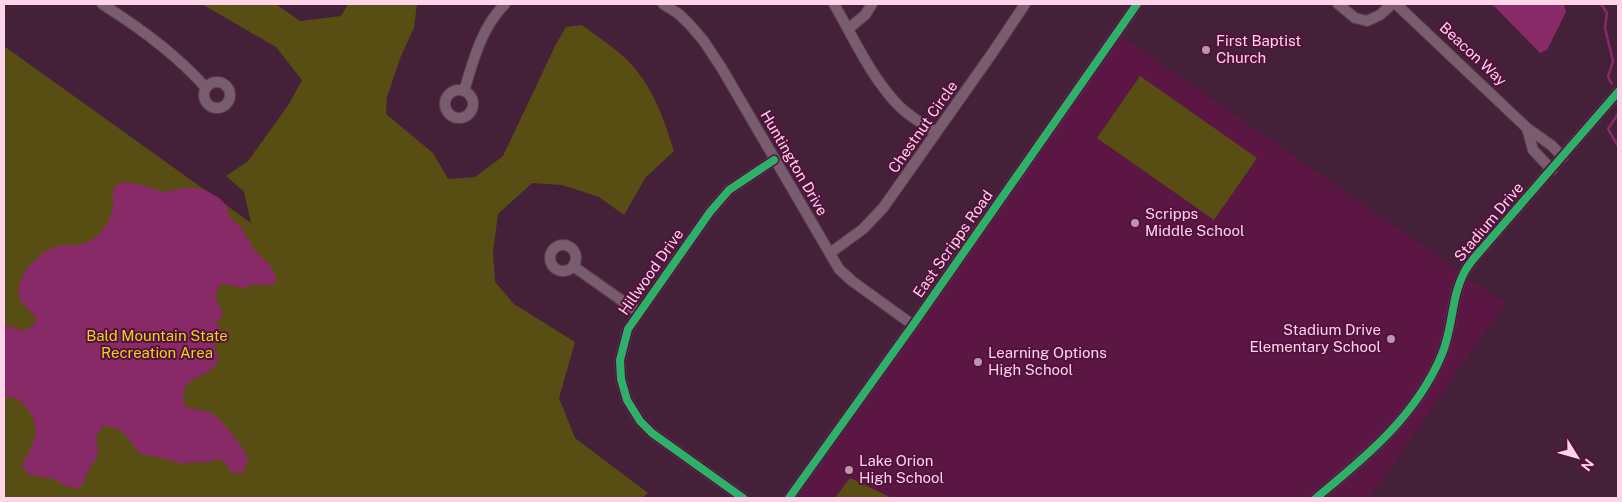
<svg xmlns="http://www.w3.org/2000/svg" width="1622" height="502" font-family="'Public Sans',sans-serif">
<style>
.built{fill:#5b1644}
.green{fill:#584d12}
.water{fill:#872a67}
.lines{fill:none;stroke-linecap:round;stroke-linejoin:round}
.stream{stroke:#872a67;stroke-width:2.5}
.minor-casing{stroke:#5a3e50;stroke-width:12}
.minor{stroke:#795c6e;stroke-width:10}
.cycleway-casing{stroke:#54113e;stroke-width:11}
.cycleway{stroke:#2db169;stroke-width:8}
.poi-dot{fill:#bd95ad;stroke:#54113e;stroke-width:2}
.labels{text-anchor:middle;stroke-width:4;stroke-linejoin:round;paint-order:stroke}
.poi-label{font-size:15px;fill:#fed4eb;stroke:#54113e;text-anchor:start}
.street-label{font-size:15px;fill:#fed4eb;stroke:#54113e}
.park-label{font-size:15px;fill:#e7d712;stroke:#54113e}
</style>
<rect width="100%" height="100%" fill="#452039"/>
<path class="built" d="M1121,36L1505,303L1369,498H798Z"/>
<g class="green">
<path d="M202,4H276L300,21L341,16L348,4H417L414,28L401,56L387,97L386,114L433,153L448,179L475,177L503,156L555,46L566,27L582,25C598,37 617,49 631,64C654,89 664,120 674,151L646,177L624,215L599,197L562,185L532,183L498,214L493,252L495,282L514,304L575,342L559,398L575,438L648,493L642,498H4V46L251,223L244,192L226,176L248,161L289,104L302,80L276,47Z"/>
<path d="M1140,76L1257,158L1214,220L1097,138Z"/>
<path d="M850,478L892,498H835Z"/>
</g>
<g class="water">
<path d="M1492,4H1564L1566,12L1547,50L1540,53Z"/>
<path d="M126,182L142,185L163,192L184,188H197L207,191L219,198L227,206L228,215L241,227L254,250L269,264L276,277V283L271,285L254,284L242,289L235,286L222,284C208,299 221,302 223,316L216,322L220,328L214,345C215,350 218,355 218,360C215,378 175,373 185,406C193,410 202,409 211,413C219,417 242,445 246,454C249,460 246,467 243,472L232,473L224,461L218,459L205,463L193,462L182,464L166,459L140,454L124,433L110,426L103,427L96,436L98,453L97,458L88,470L83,484L78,489L68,487L51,478L29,475L23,468C23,462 25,459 28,454C38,435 39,422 25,406C19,399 13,395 4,398V325C18,327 26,338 36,320C33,310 22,307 19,296C15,275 38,253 56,247C68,243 82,248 93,239C104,231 113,217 113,203C113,197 112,193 114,188L117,184Z"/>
</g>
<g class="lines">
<g class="stream">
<path d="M1601,4L1607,13L1605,28L1613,61L1608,77L1612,84"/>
<path d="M1618,114L1608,129L1618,146"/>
</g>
<g class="minor-casing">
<g id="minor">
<path d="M102,4C137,26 179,57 206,88"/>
<path d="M663,4L679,14L690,25L703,40L721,67L839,269L852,281L913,325"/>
<path d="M834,4C853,37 873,81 901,108C911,117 924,125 936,132"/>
<path d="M1338,4L1355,18L1367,21L1380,15L1392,4"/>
<path d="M1396,4L1527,128L1551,145L1563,157"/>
<path d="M848,29L865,15L872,4"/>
<circle cx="217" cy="95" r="13"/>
<circle cx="459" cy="104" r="14"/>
<path d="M464,91C474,59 481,28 505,4"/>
<path d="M1527,128L1533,150L1552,170"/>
<circle cx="563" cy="258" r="13"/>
<path d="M830,253L863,229L883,208L993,52L1025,4"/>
<path d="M573,266L638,312"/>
<path d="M743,498L652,433L640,421L627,400L621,379L620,360L628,329L710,212L729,190L774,160"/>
<path d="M789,498L913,325L1137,4"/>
<path d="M1316,498C1366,457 1417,415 1442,354C1453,328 1451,298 1464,273C1468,264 1476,256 1482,249L1618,92"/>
</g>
</g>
<use href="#minor" class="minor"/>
<g class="cycleway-casing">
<g id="cycleway">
<path d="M743,498L652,433L640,421L627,400L621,379L620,360L628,329L710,212L729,190L774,160"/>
<path d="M789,498L913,325L1137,4"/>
<path d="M1316,498C1366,457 1417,415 1442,354C1453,328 1451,298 1464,273C1468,264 1476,256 1482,249L1618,92"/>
</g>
</g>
<use href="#cycleway" class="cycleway"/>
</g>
<g class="poi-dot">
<circle cx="1206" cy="50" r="5"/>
<circle cx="1135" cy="223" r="5"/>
<circle cx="1391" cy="339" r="5"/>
<circle cx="978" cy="362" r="5"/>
<circle cx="849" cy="470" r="5"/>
</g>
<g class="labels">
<g class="poi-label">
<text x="1216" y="46">First Baptist<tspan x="1216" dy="17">Church</tspan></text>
<text x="1145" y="219">Scripps<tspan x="1145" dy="17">Middle School</tspan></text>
<text x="1381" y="335" text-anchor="end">Stadium Drive<tspan x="1381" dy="17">Elementary School</tspan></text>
<text x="988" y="358">Learning Options<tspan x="988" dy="17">High School</tspan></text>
<text x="859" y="466">Lake Orion<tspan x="859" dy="17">High School</tspan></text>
</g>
<g class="street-label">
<text transform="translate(1473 54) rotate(43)" y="5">Beacon Way</text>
<text transform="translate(923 127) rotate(-55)" y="5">Chestnut Circle</text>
<text transform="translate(794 163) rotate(60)" y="5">Huntington Drive</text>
<text transform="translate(1489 222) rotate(-50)" y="5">Stadium Drive</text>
<text transform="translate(953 244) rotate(-55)" y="5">East Scripps Road</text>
<text transform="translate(651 272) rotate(-55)" y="5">Hillwood Drive</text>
</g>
<g class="park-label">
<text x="157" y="341">Bald Mountain State<tspan x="157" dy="17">Recreation Area</tspan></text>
</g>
</g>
<rect width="1622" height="502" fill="none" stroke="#fed4eb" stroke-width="10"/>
<g transform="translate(1577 457) rotate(127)" stroke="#54113e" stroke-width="4" paint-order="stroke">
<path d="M0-4L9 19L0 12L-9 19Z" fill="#fed4eb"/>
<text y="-8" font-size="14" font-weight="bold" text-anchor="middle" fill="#fed4eb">N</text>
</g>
</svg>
